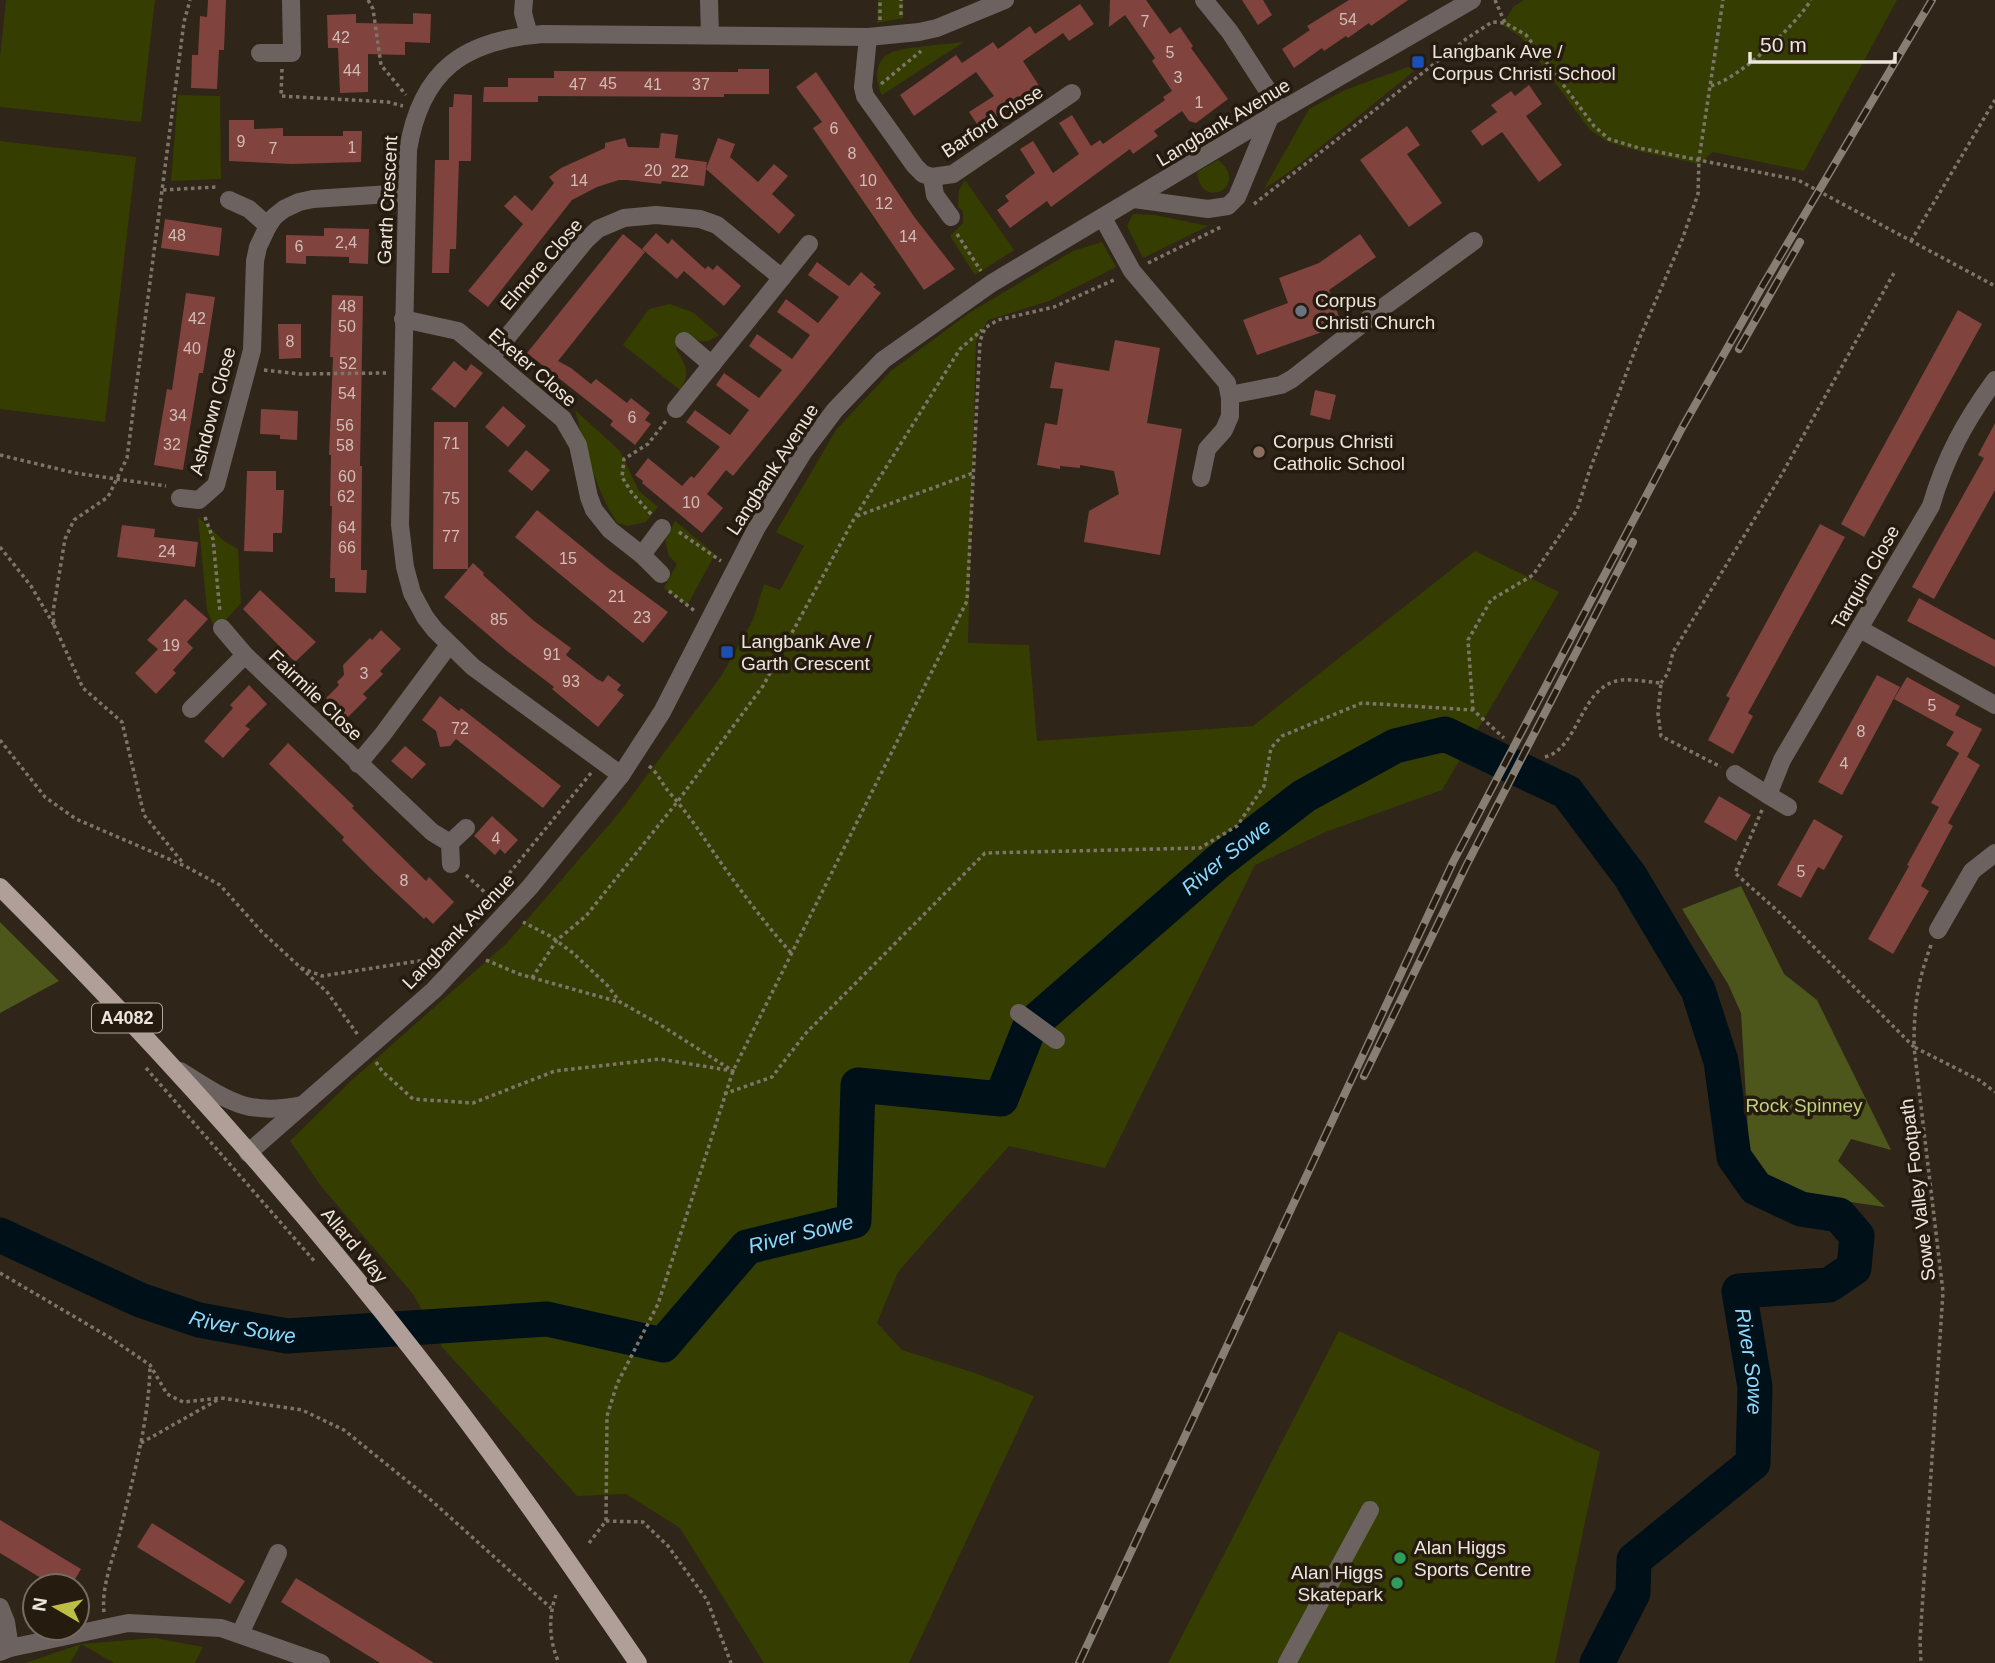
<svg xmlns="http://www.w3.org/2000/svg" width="1995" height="1663" font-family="Helvetica,sans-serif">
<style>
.green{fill:#353e00}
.forest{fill:#4d571b}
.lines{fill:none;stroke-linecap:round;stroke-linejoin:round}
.river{stroke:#001019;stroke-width:35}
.building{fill:#80433e}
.path{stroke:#7e756a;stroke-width:3.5;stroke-dasharray:3.5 3.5;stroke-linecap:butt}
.minor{stroke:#6c6360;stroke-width:18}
.major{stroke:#b09f99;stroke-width:18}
.rail-casing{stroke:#877f74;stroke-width:8}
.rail{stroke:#251b0f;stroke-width:5;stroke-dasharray:16;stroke-linecap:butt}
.transit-dot{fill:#1a4fb4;stroke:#251b0f;stroke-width:2.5}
.worship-dot{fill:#6b7280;stroke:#251b0f;stroke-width:2.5}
.education-dot{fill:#8d6e63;stroke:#251b0f;stroke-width:2.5}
.leisure-dot{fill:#2e9e5b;stroke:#251b0f;stroke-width:2.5}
.labels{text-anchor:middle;stroke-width:7;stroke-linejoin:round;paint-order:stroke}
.number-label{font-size:16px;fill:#d2bdb6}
.shield{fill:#251b0f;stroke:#b1a9a0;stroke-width:2}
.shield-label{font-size:18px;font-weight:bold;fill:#ede6de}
.poi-label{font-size:19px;fill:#ede6de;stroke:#251b0f;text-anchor:start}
.street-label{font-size:19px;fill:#ede6de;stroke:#251b0f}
.park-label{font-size:19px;fill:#c0d27a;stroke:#251b0f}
.water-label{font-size:21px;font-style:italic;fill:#8bd9fd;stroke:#251b0f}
</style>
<rect width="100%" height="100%" fill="#2f2518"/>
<g class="green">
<path d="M6,0H155L141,122L0,107V57Z"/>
<path d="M878,0H903V18L877,23Z"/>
<path d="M1524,0H1897L1804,171L1713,152L1699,164L1638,151L1608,142L1590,130L1521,37L1502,25L1514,6Z"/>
<path d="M964,42L882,95C875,81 873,60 892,52C905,47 948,44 964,42Z"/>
<path d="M1408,67L1414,71L1292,170L1264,189L1309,109L1345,90Z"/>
<path d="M178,95L220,96L221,179L171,181Z"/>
<path d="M0,141L136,157L105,422L0,409Z"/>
<path d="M1218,160C1251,185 1201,213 1197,172Z"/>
<path d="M965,180L1014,250L975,275L950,236L963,223V211L958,207L959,190Z"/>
<path d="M1133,214L1155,215L1208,226L1143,258L1127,226Z"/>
<path d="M1102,242L1116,267L1049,301L988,320L976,341L968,643L1029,645L1037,741L1253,726L1475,551L1559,592L1442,790L1328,831L1255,865L1105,1168L1009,1146L898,1272L877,1323L902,1350L975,1373L1034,1396L909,1663H764L680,1528L626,1494L577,1496L442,1347L413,1294L321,1186L290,1141L352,1080L507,943L619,813L720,678L753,620L764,584L780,590L804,546L776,532L836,430L891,371L969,313L1073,251Z"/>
<path d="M670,304L694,313L719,335C706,343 701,344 688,335L676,349C685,366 692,372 680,390L623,345L649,309Z"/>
<path d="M575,410L620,451L639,491L658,507L646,522L628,526L617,523C595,488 586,450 575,410Z"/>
<path d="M198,517L224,541L238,549L241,603L216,631L207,610Z"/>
<path d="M675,521L715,554L687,606L664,588L677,564L669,556L665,541Z"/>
<path d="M1339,1331L1600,1452L1555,1663H1168Z"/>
<path d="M155,1638L203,1647L195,1663H114L81,1644L70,1663H25L81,1644Z"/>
</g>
<g class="forest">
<path d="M1741,886L1784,974L1817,1000L1891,1150L1851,1139L1838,1161L1885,1207L1795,1194L1764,1178L1749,1148L1741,1013L1728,984L1682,909Z"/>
<path d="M0,922L59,981L0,1013Z"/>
</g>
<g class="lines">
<path class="river" id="s1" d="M0,1235L140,1300L199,1320L287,1336L547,1319L663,1345L747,1247L854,1221L858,1085L1001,1099L1030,1026L1218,862L1304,796L1395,746L1445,734L1567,792L1630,876L1698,990L1721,1061L1734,1157L1756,1188L1801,1209L1839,1215L1857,1236L1854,1268L1829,1285L1739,1291L1755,1387L1753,1463L1634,1560L1633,1593L1597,1663"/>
</g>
<g class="building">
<path d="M208,0H226L224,50H219L217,89L191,88L192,55H198L200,16L207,17Z"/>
<path d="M1110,0H1146L1170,34L1180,27L1193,46L1191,48L1228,99L1196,123L1189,121L1182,111L1154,131L1158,136L1133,154L1130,149L1051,207L1047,201L1010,228L997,210L1009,201L1005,196L1035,173L1020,149L1033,141L1053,173L1079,154L1059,123L1072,115L1091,146L1100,140L1103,144L1165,100L1163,97L1172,91L1152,61L1155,58L1125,15L1109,27Z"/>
<path d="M1242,0H1263L1272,15L1258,25Z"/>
<path d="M1349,0H1408L1371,26L1369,23L1348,38L1346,36L1324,51L1322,48L1294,68L1282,49L1310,30L1307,26Z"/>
<path d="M1080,4L1094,24L1069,41L1063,33L1023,61L1040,87L1017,104L979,127L969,112L994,96L976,72L914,116L900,95L956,55L962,63L993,42L998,49L1030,26L1035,34Z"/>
<path d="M413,13L431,14L430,43L405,42V55L368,54V92L340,93L338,48H328L327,15L356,14V23L413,24Z"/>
<path d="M738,69H769V94H724V97L538,96V102H483L484,87H508V78H554V71L738,72Z"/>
<path d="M816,72L915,218L955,269L924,290L813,128L822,122L796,87Z"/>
<path d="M1529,85L1542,104L1526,116L1562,165L1539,182L1502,132L1482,146L1471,131L1497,112L1491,105L1511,91L1515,96Z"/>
<path d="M454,94L472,95L471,161H459L456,249H450L449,273H432L435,160H449V107H453Z"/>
<path d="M229,120H254V129L283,128V136H343V131H362L361,162L291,164L229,161Z"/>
<path d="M1407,126L1420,145L1407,154L1442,203L1409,227L1360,160Z"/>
<path d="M661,133L678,135L675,158L707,162L704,186L662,181L661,184L627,180H619L597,187L572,200L488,307L468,291L523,224L504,206L515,195L532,211L554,183L549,177L561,168L605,148V143L625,138L628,147L659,148Z"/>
<path d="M718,138L735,144L730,157L758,182L774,164L788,176L772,194L795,215L779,234L706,169Z"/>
<path d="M165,219L222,228L219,256L161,248Z"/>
<path d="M324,228L369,229L368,264L349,263V257L311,256H306V264L286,263V235L324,236Z"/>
<path d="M656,233L668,244L672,239L705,269L708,266L713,270L717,265L741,286L724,306L684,271L677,279L642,249Z"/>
<path d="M623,234L645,252L558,361L571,368L591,384L596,379L627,403L631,398L650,413L645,420L651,424L635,445L610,425L613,421L527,353Z"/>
<path d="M1360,234L1376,257L1329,290L1342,325L1257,355L1243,320L1288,303L1279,278L1319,263Z"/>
<path d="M817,262L849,286L861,272L876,285L873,287L881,293L733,476L726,470L707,494L723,508L702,533L642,483L643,481L635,475L648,458L682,486L691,476L694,478L720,447L686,422L695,410L730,435L749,410L716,385L724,373L759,398L782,370L749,346L757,334L792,359L810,335L777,312L786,299L818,323L839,297L808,275Z"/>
<path d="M186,293L215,297L203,373H199L183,470L154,465L167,389L172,390Z"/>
<path d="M332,295L363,296L360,466H362L361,570H367L366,593L335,592V578H330L332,506H330L331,455H329L333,357H330Z"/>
<path d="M1958,310L1982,324L1864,537L1841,524Z"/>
<path d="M278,324H301V358L279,359Z"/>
<path d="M1115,340L1160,348L1147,423L1182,429L1160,555L1084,542L1089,511L1119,494L1114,471L1080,465V468L1060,466V469L1037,465L1045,423L1057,425L1063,389L1050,388L1055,362L1109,371Z"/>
<path d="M454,361L466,371L471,364L483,373L455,408L431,389Z"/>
<path d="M1315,390L1336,395L1330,420L1310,415Z"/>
<path d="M503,406L526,426L508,447L485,427Z"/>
<path d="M261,409L298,411L297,440L280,439V435L260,434Z"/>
<path d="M434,422H468V569L473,563L484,573L483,575L534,621L571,648L566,655L597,679L603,682L608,675L621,685L617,690L624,695L598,727L552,689L554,687L507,651L444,597L468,569H433Z"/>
<path d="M1995,423V490L1934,599L1912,587L1984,458L1978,455Z"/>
<path d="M526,450L550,470L532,491L508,471Z"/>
<path d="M247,471H276V490H284L282,533H273V552L244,551Z"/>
<path d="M537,510L608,568L668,612L643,643L515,537Z"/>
<path d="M1820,524L1845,537L1748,713L1753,716L1733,754L1708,740L1730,698L1726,696Z"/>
<path d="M122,525L155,529L154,537L198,542L195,567L117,557Z"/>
<path d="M260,590L316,642L295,662L243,609Z"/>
<path d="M1919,598L1995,640V667L1907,621Z"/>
<path d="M185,599L208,619L187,642L193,648L173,670L176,673L156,694L135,673L158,649L147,640Z"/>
<path d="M381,630L401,649L380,671L383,674L363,694L367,698L346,719L326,698L339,685L337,682L344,675L343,665L370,638L372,640Z"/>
<path d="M1877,675L1900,687L1842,795L1818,782Z"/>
<path d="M1907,677L1960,706L1955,715L1982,729L1967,757L1980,765L1948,823L1953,826L1921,886L1929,891L1893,954L1868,939L1909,866L1907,865L1939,807L1931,803L1959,753L1946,745L1954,732L1894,699Z"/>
<path d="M249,685L267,704L245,726L250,729L223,758L204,741L233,708L230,705Z"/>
<path d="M440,696L459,711L461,708L561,786L543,808L456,739L450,746L440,747L436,731L422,720Z"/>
<path d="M288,743L354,806L352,808L426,881L429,877L454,902L433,924L426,917L424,919L374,872L342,840L344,837L269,764Z"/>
<path d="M405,746L426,764L412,779L391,761Z"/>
<path d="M1719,796L1751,815L1736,841L1704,822Z"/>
<path d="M492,816L518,840L505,854L500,849L495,855L474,836Z"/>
<path d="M1814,819L1843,836L1824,870L1818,867L1801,898L1777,885Z"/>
<path d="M0,1520L81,1569L71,1586H54L0,1553Z"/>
<path d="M152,1523L245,1581L230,1604L137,1547Z"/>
<path d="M296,1578L392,1637L434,1663H380L281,1602Z"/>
</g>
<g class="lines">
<g class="path">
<path d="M368,0L373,9L381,65L406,95"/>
<path d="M1495,0L1505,23"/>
<path d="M901,15V0"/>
<path d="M880,20V0"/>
<path d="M282,69L281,96L388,102L403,106"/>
<path d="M881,84L921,51"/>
<path d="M1711,86C1740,78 1795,26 1811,0"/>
<path d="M163,190L216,187"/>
<path d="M1254,204L1466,39L1492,22L1505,23L1526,35L1594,126L1609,139L1639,148L1798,180L1995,286"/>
<path d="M957,234L981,271"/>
<path d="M1911,241L1995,100"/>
<path d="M1148,263L1223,226"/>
<path d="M264,370L300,374L386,373"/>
<path d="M0,455L75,473L166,486"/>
<path d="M651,514L632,493L622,477L624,459L648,444L666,421"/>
<path d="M857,516L973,473"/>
<path d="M205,517L213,539L220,612"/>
<path d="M679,532L721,561"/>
<path d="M0,547L31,586L54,625L53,612L65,539L74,520L108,497L127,458L184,22L190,0"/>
<path d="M669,591L696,612"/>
<path d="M54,625L83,688L122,722L144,815L183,863"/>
<path d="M1661,683L1668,673L1673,652L1782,474L1895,271"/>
<path d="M1473,710L1468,640L1491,600L1533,575L1577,510L1589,472L1640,337L1682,240L1698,194L1699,159L1723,0"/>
<path d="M0,740L45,797L76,819L185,866L220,885L262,932L327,992L358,1035"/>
<path d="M1545,757C1580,748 1580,684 1622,680C1634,679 1648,682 1661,683L1658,714L1661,736L1721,767"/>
<path d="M649,766C658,773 662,784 669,792C684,809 696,826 708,844C734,882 762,920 791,953"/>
<path d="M1762,810L1735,873L1781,914L1914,1047L1943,1292L1920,1640L1921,1663"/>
<path d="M466,875L490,897L591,773"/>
<path d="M1931,945C1917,983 1914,1007 1914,1047L1979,1080L1995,1092"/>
<path d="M486,960L519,974L619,1002"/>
<path d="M301,968L322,976L438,958"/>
<path d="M532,978L557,940L586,916L678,801L763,686L855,517L960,349L982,330"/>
<path d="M376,1062L382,1071L413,1099L473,1103L555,1071L660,1059L733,1071L659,1024L620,1002L607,985L573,953L550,936L523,922"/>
<path d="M146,1068L316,1263"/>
<path d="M724,1094L772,1077L806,1033L985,853L1200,848L1237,826L1264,786L1271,748L1282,736L1362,703L1473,710L1504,738"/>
<path d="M0,1273L109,1337L150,1365L167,1394L183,1402L221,1398L302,1410L344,1430L432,1501L551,1608"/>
<path d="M141,1443L219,1399"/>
<path d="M606,1521L643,1522L668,1546L707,1600L731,1663"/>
<path d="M589,1543L606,1521L607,1416L617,1384L658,1304L733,1071L967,601L980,341L985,328L998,320L1054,307L1116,279"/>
<path d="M556,1595C548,1617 549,1641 559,1663"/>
<path d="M104,1612C101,1586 114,1556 120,1532C133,1477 149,1422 150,1366"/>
</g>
<g class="minor">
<path d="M524,0L523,13L529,35"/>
<path d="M709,0L710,35"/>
<path d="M1204,0L1230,32L1281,111"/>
<path d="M868,37L863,87L865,96L915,166L923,174L932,177L935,195L951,217"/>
<path d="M260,53H292L291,0"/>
<path d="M932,177L953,174L1072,93"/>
<path d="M1134,199L1208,209L1228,206L1237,197L1270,117"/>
<path d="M229,200L249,209L268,226"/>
<path d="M1103,218L1132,271L1227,383L1230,398V416L1224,430L1207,449L1201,478"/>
<path d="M403,319L458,331L563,419L578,445L589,497L594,510L610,530L642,555L662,528"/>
<path d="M684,341L712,365"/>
<path d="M491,357L585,241L598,229L624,218L656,215L700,219L717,225L782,278"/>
<path d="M1230,395L1281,385L1292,379L1385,306L1474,241"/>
<path d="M676,409L809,244"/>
<path d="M180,498L199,500L216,485L252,350L255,261L258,247L268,226L274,217L284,209L299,202L313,199L406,193"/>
<path d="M642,555L661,574"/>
<path d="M222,628L245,655L432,832L450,843L466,828"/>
<path d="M1860,629L1995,705"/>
<path d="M191,709L245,655"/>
<path d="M358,764L383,734L449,645"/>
<path d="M1735,774L1768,795"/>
<path d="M621,775L473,667L435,630L425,617L412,593L405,567L400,525L408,150C421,70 464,40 543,34L868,37L919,32L937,28L1005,0"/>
<path d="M1788,807L1768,795L1782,760L1931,506C1945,458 1965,421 1995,380"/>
<path d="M450,843L451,864"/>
<path d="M1938,930L1972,871L1995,853"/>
<path d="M1019,1013L1056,1040"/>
<path d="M180,1071C226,1099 245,1117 302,1105"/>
<path d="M248,1153L434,990L530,887L621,775L662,712L757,527L804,451L835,410L883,360L992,283L1270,117L1472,0"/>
<path d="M0,1607L6,1622L10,1648"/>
<path d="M240,1634L278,1553"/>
<path d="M0,1652L10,1648L128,1623L221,1628L321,1663"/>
<path d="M1287,1663L1370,1510"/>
</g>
<path class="major" d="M0,887C150,1037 292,1194 422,1362C498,1459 568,1561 638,1663"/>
<g class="rail-casing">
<g id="rail">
<path d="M1739,349L1800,242"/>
<path d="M1364,1076L1466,866L1633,542"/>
<path d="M1079,1663L1453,862L1682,428L1763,285L1932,0"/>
</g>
</g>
<use href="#rail" class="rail"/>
</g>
<g class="transit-dot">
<rect x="1411" y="55" width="14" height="14" rx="3.5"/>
<rect x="720" y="645" width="14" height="14" rx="3.5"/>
</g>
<circle class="worship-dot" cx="1301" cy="311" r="7"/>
<circle class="education-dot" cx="1259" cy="452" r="7"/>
<g class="leisure-dot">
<circle cx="1400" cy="1558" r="7"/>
<circle cx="1397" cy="1583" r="7"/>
</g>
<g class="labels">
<g class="number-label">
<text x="1348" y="25">54</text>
<text x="1145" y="27">7</text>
<text x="341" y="43">42</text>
<text x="1170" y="58">5</text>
<text x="352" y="76">44</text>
<text x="1178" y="83">3</text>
<text x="608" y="89">45</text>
<text x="578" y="90">47</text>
<text x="653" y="90">41</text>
<text x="701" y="90">37</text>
<text x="1199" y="108">1</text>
<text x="834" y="134">6</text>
<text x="241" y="147">9</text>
<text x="352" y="153">1</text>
<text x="273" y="154">7</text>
<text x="852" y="159">8</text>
<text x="653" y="176">20</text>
<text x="680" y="177">22</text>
<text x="579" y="186">14</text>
<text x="868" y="186">10</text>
<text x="884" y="209">12</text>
<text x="177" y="241">48</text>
<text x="908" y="242">14</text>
<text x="346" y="248">2,4</text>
<text x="299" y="252">6</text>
<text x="347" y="312">48</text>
<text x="197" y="324">42</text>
<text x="347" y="332">50</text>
<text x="290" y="347">8</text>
<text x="192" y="354">40</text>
<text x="348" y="369">52</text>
<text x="347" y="399">54</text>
<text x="178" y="421">34</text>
<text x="632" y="423">6</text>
<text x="345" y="431">56</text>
<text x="451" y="449">71</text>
<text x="172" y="450">32</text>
<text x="345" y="451">58</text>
<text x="347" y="482">60</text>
<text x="346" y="502">62</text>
<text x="451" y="504">75</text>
<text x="691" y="508">10</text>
<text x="347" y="533">64</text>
<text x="451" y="542">77</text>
<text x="347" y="553">66</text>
<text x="167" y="557">24</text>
<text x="568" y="564">15</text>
<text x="617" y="602">21</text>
<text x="642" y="623">23</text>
<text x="499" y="625">85</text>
<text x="171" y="651">19</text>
<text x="552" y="660">91</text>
<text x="364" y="679">3</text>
<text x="571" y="687">93</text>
<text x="1932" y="711">5</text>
<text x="460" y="734">72</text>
<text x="1861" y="737">8</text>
<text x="1844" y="769">4</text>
<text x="496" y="844">4</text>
<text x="1801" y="877">5</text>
<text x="404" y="886">8</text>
</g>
<rect class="shield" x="92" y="1003.5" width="70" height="29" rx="5"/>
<g class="shield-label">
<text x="127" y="1024">A4082</text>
</g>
<g class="poi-label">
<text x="1432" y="58">Langbank Ave /<tspan x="1432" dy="22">Corpus Christi School</tspan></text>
<text x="1315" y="307">Corpus<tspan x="1315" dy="22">Christi Church</tspan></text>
<text x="1273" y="448">Corpus Christi<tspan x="1273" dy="22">Catholic School</tspan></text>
<text x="741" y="648">Langbank Ave /<tspan x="741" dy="22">Garth Crescent</tspan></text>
<text x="1414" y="1554">Alan Higgs<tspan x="1414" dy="22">Sports Centre</tspan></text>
<text x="1383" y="1579" text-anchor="end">Alan Higgs<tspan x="1383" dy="22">Skatepark</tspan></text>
</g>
<g class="street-label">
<text transform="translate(992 121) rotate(-33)" y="7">Barford Close</text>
<text transform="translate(1223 122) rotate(-31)" y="7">Langbank Avenue</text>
<text transform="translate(387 200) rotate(-87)" y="7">Garth Crescent</text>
<text transform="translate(541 264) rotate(-49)" y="7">Elmore Close</text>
<text transform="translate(533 367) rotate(41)" y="7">Exeter Close</text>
<text transform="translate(212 411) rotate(-75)" y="7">Ashdown Close</text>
<text transform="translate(772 469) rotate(-57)" y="7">Langbank Avenue</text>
<text transform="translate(1865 577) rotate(-60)" y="7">Tarquin Close</text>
<text transform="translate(316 695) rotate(44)" y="7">Fairmile Close</text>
<text transform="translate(458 931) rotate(-46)" y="7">Langbank Avenue</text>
<text transform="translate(1917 1190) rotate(-97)" y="7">Sowe Valley Footpath</text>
<text transform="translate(355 1245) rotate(50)" y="7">Allard Way</text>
</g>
<g class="park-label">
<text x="1804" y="1112">Rock Spinney</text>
</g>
<g class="water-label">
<text dy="7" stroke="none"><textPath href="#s1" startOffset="1542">River Sowe</textPath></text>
<text dy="7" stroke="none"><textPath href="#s1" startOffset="870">River Sowe</textPath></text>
<text dy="7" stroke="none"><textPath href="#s1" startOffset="261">River Sowe</textPath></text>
<text dy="7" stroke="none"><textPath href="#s1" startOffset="2718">River Sowe</textPath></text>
</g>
</g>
<g transform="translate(56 1607) rotate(279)"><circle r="33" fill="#251b0f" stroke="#756c62" stroke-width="2"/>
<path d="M0-5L12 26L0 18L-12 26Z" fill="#bcbf44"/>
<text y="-10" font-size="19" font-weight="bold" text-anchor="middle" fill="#ede6de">N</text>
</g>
<path d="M1750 52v10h145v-10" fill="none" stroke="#ede6de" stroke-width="3.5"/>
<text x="1760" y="52" font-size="21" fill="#ede6de" stroke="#251b0f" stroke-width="5" paint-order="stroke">50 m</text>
</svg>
